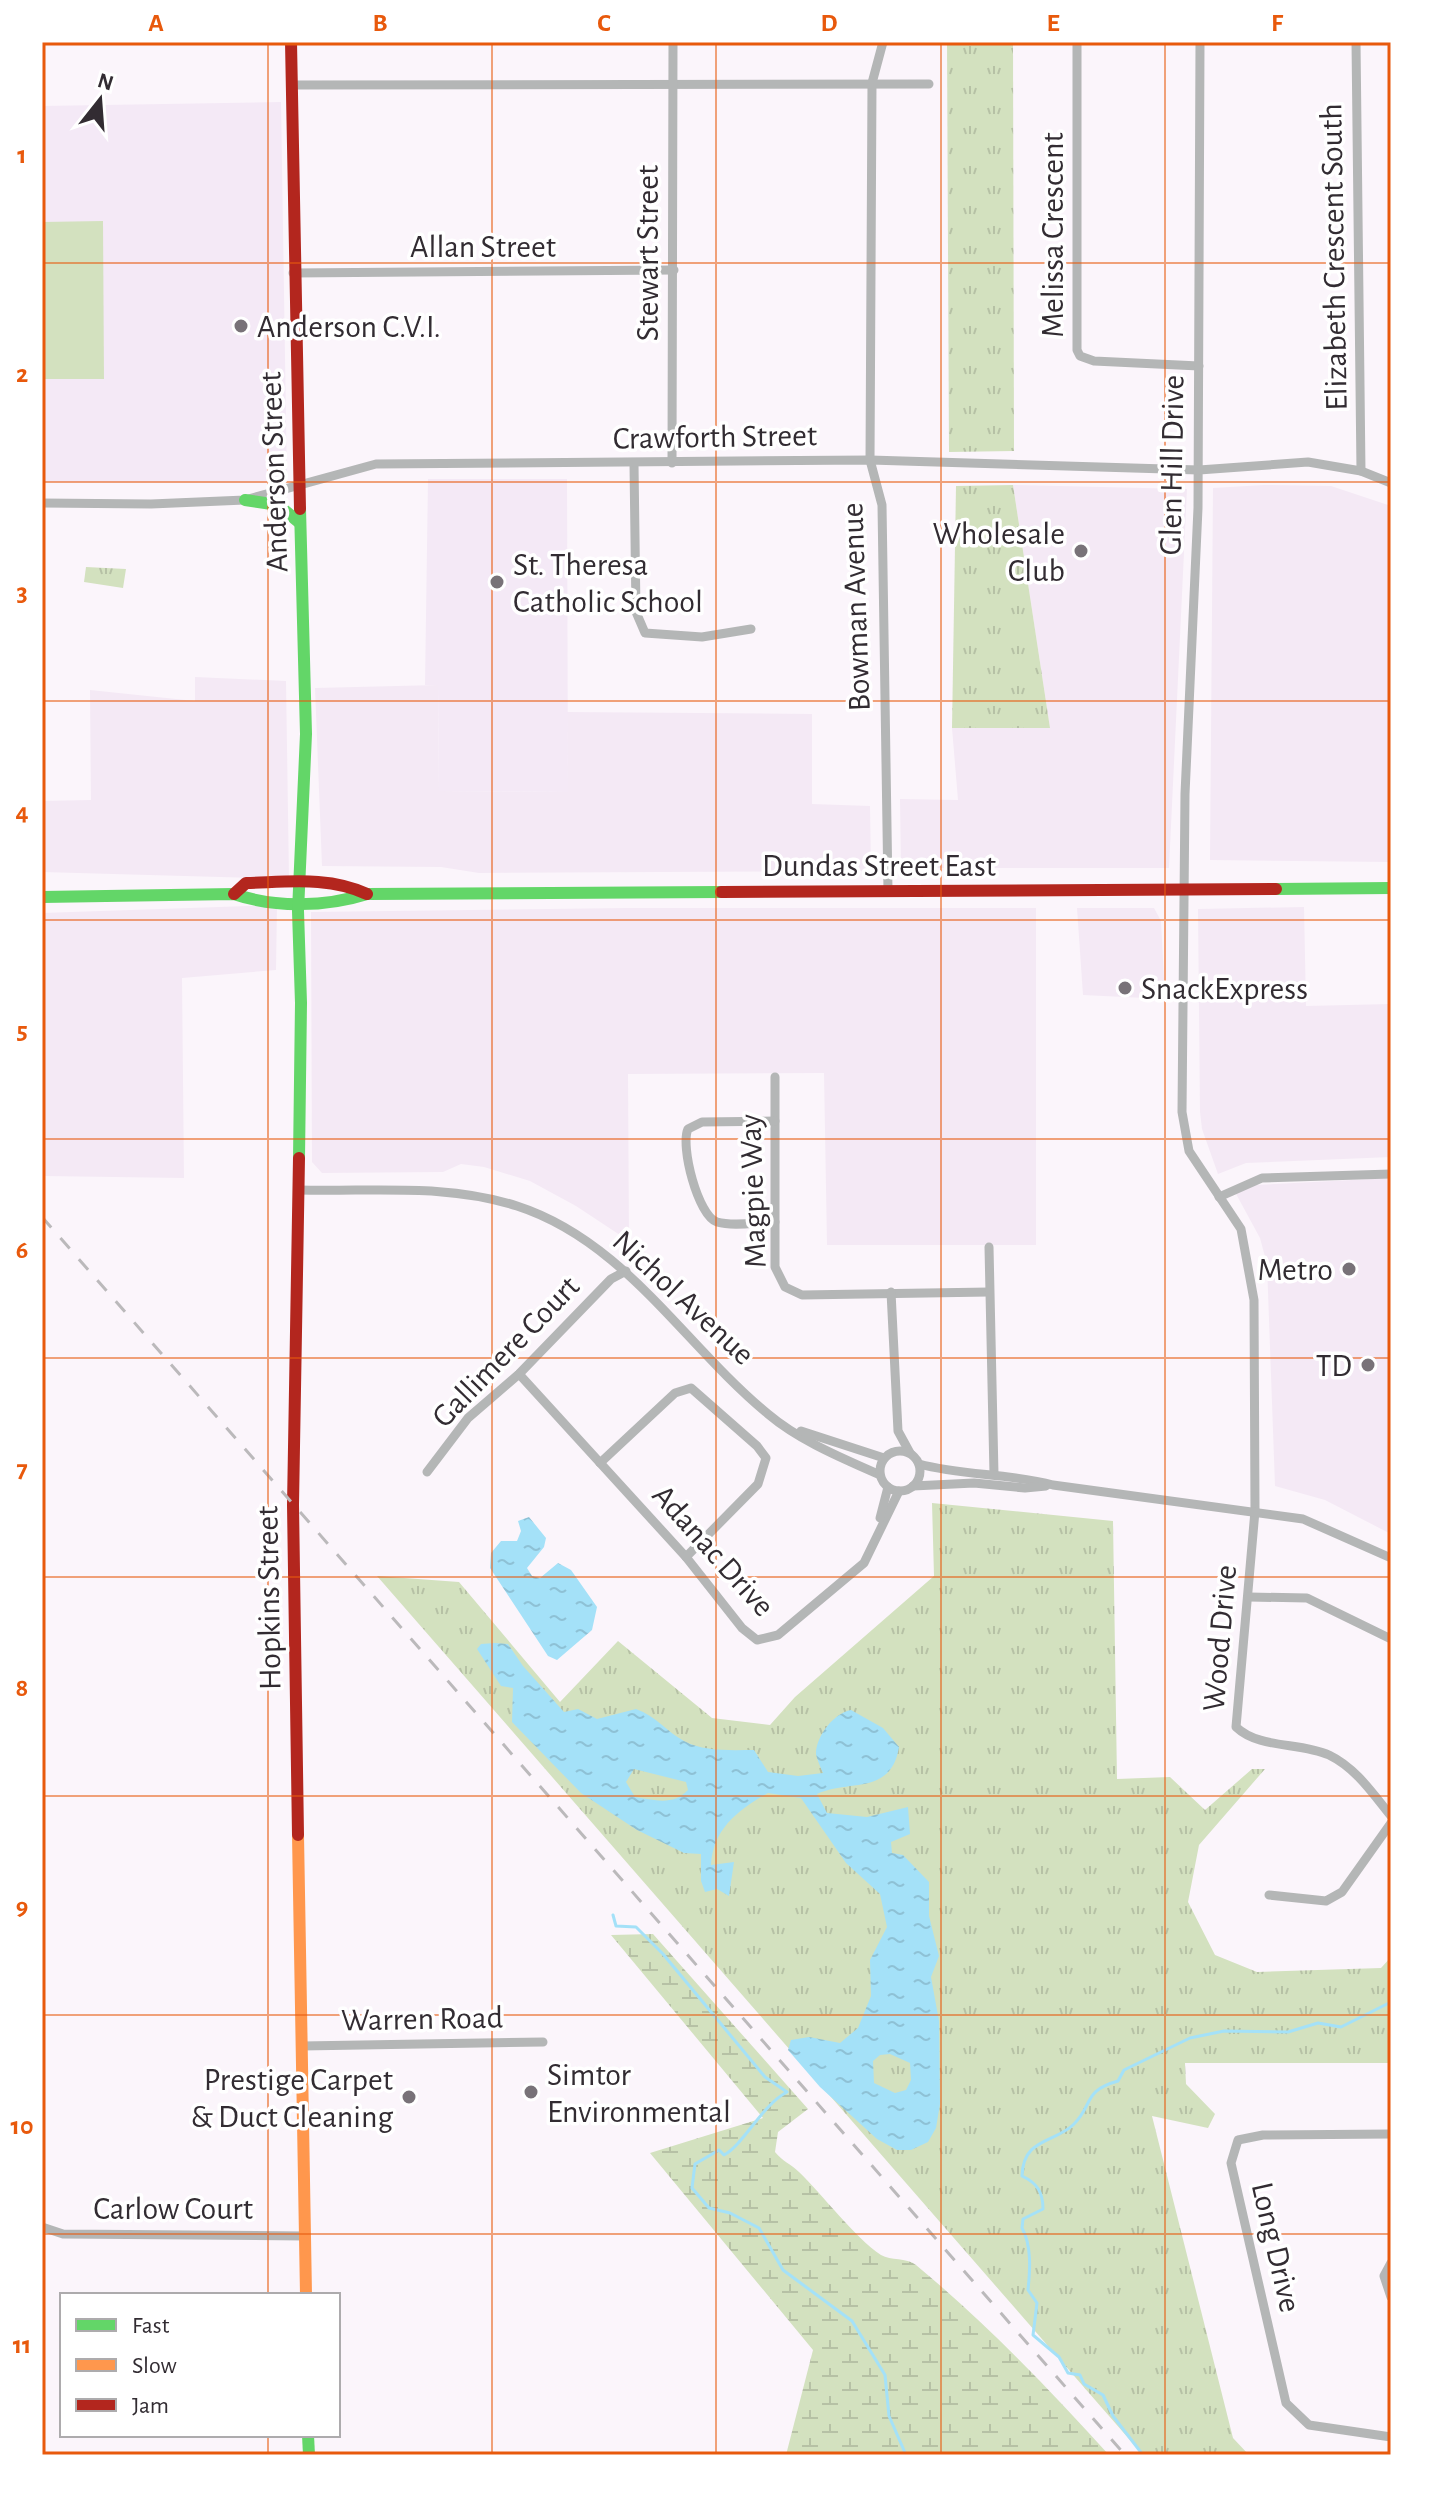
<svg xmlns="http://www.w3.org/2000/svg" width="1433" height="2497" font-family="'Alegreya Sans',sans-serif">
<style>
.commercial{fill:#f4e9f5}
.education{fill:#f4e9f6}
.green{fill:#d3e1bf}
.wetland{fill:url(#wetland-marsh)}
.park{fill:url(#park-tufts)}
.water{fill:url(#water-ripples);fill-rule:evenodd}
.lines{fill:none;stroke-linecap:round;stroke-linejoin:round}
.stream{stroke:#a4e1f8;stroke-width:3}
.street{stroke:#b4b6b6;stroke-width:9}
.fast{stroke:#63d668;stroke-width:12}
.slow{stroke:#ff974d;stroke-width:12}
.jam{stroke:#b3261e;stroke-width:12}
.rail{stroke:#bbb9bb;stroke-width:3;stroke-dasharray:14 14;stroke-linecap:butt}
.grid{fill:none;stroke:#e8590c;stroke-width:2;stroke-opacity:0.55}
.poi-dot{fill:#787278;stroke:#fff;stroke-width:3}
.labels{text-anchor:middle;stroke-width:7;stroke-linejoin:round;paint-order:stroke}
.street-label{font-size:32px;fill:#322c32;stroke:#fff}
.poi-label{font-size:32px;fill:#322c32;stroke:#fff;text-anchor:start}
.neatline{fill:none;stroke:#e8590c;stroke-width:3}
.grid-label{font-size:26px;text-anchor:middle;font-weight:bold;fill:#e8590c}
</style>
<defs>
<pattern id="wetland-marsh" width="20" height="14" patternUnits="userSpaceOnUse" patternTransform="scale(2)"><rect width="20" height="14" fill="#d3e1bf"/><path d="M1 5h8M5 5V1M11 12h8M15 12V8" fill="none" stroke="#b6c1a5"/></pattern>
<pattern id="park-tufts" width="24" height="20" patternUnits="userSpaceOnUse" patternTransform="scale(2)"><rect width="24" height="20" fill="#d3e1bf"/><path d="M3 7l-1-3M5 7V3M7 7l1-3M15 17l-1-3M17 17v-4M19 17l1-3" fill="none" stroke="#b6c1a5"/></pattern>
<pattern id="water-ripples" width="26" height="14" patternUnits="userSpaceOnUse" patternTransform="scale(2)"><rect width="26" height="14" fill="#a4e1f8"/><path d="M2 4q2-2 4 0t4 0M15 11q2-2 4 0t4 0" fill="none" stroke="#8ec1d5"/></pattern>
</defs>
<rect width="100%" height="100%" fill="#fbf5fb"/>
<g class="commercial">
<path d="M1013,485L1187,489L1169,868H901L900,799L958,800L952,728H1050Z"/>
<path d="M1264,485L1331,486L1391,506V862L1210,860L1213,488Z"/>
<path d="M195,677L286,681L289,879L42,872V801L91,800L90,690L195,701Z"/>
<path d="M438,685L439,791L568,792L567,712L812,714V804L870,806L871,871L479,873L441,867L322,866L315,688Z"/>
<path d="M277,905L276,970L182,978L184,1178L44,1176L42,913Z"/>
<path d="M1304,907L1306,1006L1391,1004V1157L1246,1163L1218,1174L1202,1129L1200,1112L1198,909Z"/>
<path d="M627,908H1036V1245H827L824,1073L628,1074L629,1241L576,1206L530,1181L484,1167L461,1164L443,1172L322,1173L312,1162L311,912Z"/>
<path d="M1077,908H1154L1161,921L1165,999L1083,995Z"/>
<path d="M1391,1178V1534L1325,1500L1275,1486L1267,1264L1260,1238L1235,1192L1256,1185Z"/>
</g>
<g class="education">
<path d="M281,102L287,483L42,482V106Z"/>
<path d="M428,479H567L568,792L439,791L438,685H425Z"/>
</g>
<path class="green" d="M103,221L104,379H42V222Z"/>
<path class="wetland" d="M653,1934L808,2109L778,2132L775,2152C782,2161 791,2164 799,2172C823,2195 855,2238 881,2255C891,2261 906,2257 916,2265C986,2323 1048,2388 1109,2455H786L813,2350L650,2153L763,2118L611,1935Z"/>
<g class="park">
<path d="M947,42H1013L1014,451L949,452Z"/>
<path d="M1013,485L1050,728H952L956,486Z"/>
<path d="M86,567L126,569L123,588L84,582Z"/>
<path d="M932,1503L1113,1521L1117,1779L1170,1777L1205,1810L1252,1769H1265L1199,1845L1188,1902L1215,1955L1257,1972L1381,1968L1391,1957V2063H1185L1186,2084L1215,2114L1208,2128L1152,2116L1233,2438L1249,2455H1143L377,1576L459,1582L560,1702L618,1641L712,1718L770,1725L795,1697L934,1576Z"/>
</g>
<g class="water">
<path d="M529,1517L546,1538L544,1547L527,1568L532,1576L540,1578L558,1563L571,1570L597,1607L592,1630L557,1660L548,1656L490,1568L491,1553L501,1541H517L521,1531L518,1521Z"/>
<path d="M495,1643L508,1644L523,1666L564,1712L578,1709L597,1719L636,1709C656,1716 667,1732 684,1741C704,1752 732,1750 754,1750L768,1772L798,1776L823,1773C821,1768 817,1760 816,1754C816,1736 834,1713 851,1710L883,1728L899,1747C891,1796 849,1779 817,1794L827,1813L867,1817L908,1807L910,1834L891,1842L892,1853L903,1855L929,1882V1916L939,1956L931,1977L939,2021L940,2104L936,2128L928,2142L911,2150H897L877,2139L820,2087L788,2050L791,2040L809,2037L840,2043L858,2028L871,1996L870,1960L887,1927L880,1894L846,1863L801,1798L768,1793C738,1810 713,1829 711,1865L734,1862L729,1896L717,1889L705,1892L701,1881V1854L684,1853L637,1830L581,1793L512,1722L513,1688L501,1686L477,1649L481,1644ZM634,1769L686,1782L688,1790C673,1806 655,1800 635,1797L626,1782ZM890,2054L910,2063L911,2080L906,2090L895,2093L874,2083L873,2061L880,2055Z"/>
</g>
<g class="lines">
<g class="stream">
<path d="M613,1915L616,1926L636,1927L663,1954L765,2077L787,2092C762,2105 744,2144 724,2155L719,2150L695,2164L692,2188L709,2208L730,2213L759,2228L783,2270L852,2321L885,2375L889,2416L906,2455"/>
<path d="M1143,2455L1113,2416L1103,2395L1084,2384L1080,2375L1068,2373L1059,2357L1033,2335L1037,2303L1028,2290C1030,2271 1032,2246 1022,2228L1023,2219L1043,2209C1043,2192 1037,2183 1022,2176C1023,2138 1054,2143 1073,2125C1094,2105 1082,2091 1118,2081L1124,2070L1190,2038L1224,2031L1288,2032L1318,2023L1341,2027L1391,2002"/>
</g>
<g class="street">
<path d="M883,42L872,83L870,460L882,505L888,891"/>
<path d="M1077,42V350L1080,356L1094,361L1199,366"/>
<path d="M1200,42L1198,508L1185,794L1182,1112L1189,1151L1241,1229L1254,1300L1255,1511L1236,1727C1259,1749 1300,1742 1329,1755C1356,1768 1373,1794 1391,1816"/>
<path d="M1356,42L1361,471"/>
<path d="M292,85L929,84"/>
<path d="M293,273L674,270"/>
<path d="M672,463L673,42"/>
<path d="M634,464L636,612L645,633L702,637L751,629"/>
<path d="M42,503L151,504L245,500L376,464L870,460L1199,470L1308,462L1361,471L1391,483"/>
<path d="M775,1077V1267L785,1287L802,1295L989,1292"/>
<path d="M775,1121L702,1122L688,1129C680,1146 698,1216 717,1222C734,1227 758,1222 775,1222"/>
<path d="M299,1190C372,1192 446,1183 517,1206C625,1241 684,1345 768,1414C800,1441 842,1458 880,1475"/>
<path d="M1219,1197L1262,1178L1391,1174"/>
<path d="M989,1247L994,1474"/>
<path d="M891,1292L898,1431L910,1453"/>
<path d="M519,1374L686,1557L742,1628L757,1640L778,1635L864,1563L899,1491"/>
<path d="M801,1431L884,1458"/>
<circle cx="900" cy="1471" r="20"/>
<path d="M600,1463L675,1393L691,1388L757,1446L766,1458L758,1484L686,1557"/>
<path d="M919,1464C963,1476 1009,1473 1053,1485L1303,1519L1391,1558"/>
<path d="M427,1472L468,1418L519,1374L611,1279L626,1271"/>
<path d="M913,1486L974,1483L1025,1488L1046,1486"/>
<path d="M880,1518L888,1487"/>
<path d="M1249,1597L1307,1598L1391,1639"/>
<path d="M1269,1895L1326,1901L1342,1892L1391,1823"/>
<path d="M302,2046L543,2042"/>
<path d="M1391,2134L1263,2135L1238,2140L1231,2163L1286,2403L1309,2425L1391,2437"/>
<path d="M42,2227L63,2234L305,2236"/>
<path d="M1391,2263L1384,2276L1391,2297"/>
</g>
<g class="fast">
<path d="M245,500L278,505L300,523"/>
<path d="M1276,889L1391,888"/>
<path d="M42,897L234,894C275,908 326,907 367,894L721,892"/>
<path d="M299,1158L301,1003L298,911L306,734L300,509"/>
<path d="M308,2435L309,2455"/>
</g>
<path class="slow" d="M298,1835L306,2295"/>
<g class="jam">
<path d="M291,42L300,509"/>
<path d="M721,892L1276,889"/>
<path d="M234,894L246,883C287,882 329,876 367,894"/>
<path d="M298,1835L293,1505L299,1158"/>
</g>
<path class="rail" d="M42,1217L1125,2455"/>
</g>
<path class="grid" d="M268,42V2295M492,42V2455M716,42V2455M941,42V2455M1165,42V2455M42,263H1391M42,482H1391M42,701H1391M42,920H1391M42,1139H1391M42,1358H1391M42,1577H1391M42,1796H1391M42,2015H1391M42,2234H1391M268,2435V2455"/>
<g class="poi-dot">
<circle cx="241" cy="326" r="8"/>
<circle cx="1081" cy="551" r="8"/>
<circle cx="497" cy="582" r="8"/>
<circle cx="1125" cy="988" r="8"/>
<circle cx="1349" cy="1269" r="8"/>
<circle cx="1368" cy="1365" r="8"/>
<circle cx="531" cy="2092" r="8"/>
<circle cx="409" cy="2097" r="8"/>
</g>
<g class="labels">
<g class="street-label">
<text transform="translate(1052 235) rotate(-90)" y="11">Melissa Crescent</text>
<text x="483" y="257">Allan Street</text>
<text transform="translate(647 253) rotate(-90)" y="11">Stewart Street</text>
<text transform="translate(1333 257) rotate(-91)" y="11">Elizabeth Crescent South</text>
<text transform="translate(715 436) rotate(-1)" y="11">Crawforth Street</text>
<text transform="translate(1171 465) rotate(-89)" y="11">Glen Hill Drive</text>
<text transform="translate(273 472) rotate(-92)" y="11">Anderson Street</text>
<text transform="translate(855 607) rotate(-92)" y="11">Bowman Avenue</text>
<text x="879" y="876">Dundas Street East</text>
<text transform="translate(752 1191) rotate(-92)" y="11">Magpie Way</text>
<text transform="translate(684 1297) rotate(43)" y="11">Nichol Avenue</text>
<text transform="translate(505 1351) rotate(-46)" y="11">Gallimere Court</text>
<text transform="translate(714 1550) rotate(48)" y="11">Adanac Drive</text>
<text transform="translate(268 1598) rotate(-91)" y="11">Hopkins Street</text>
<text transform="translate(1219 1638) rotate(-85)" y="11">Wood Drive</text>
<text transform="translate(422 2018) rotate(-1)" y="11">Warren Road</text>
<text x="173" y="2219">Carlow Court</text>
<text transform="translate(1277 2247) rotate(77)" y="11">Long Drive</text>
</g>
<g class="poi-label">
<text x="257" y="337">Anderson C.V.I.</text>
<text x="1065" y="544" text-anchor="end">Wholesale<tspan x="1065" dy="37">Club</tspan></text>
<text x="513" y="575">St. Theresa<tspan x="513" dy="37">Catholic School</tspan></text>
<text x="1141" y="999">SnackExpress</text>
<text x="1333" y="1280" text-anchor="end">Metro</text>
<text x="1352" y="1376" text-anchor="end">TD</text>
<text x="547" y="2085">Simtor<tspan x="547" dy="37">Environmental</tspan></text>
<text x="393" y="2090" text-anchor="end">Prestige Carpet<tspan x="393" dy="37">&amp; Duct Cleaning</tspan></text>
</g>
</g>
<rect width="1433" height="2497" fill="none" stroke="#ffffff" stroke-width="88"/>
<rect x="60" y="2293" width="280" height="144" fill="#ffffff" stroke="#adabad" stroke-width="2"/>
<rect x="76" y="2319" width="40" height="12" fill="#63d668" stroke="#adabad" stroke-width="2"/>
<text x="132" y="2333" font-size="24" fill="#322c32">Fast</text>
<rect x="76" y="2359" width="40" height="12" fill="#ff974d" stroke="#adabad" stroke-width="2"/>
<text x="132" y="2373" font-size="24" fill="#322c32">Slow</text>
<rect x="76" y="2399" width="40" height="12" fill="#b3261e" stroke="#adabad" stroke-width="2"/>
<text x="132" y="2413" font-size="24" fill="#322c32">Jam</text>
<g transform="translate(100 100) rotate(17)" stroke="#ffffff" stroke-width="6" paint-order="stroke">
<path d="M0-6L14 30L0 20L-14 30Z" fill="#322c32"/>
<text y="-12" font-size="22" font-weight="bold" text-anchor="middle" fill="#322c32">N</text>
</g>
<rect x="44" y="44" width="1345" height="2409" class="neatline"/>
<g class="grid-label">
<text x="156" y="31">A</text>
<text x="380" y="31">B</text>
<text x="604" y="31">C</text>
<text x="829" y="31">D</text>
<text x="1053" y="31">E</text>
<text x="1277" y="31">F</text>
<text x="22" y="163">1</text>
<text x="22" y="382">2</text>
<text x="22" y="601">3</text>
<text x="22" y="820">4</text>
<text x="22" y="1039">5</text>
<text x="22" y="1258">6</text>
<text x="22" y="1477">7</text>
<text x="22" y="1696">8</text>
<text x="22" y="1915">9</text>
<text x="22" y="2134">10</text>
<text x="22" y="2353">11</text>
</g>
</svg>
